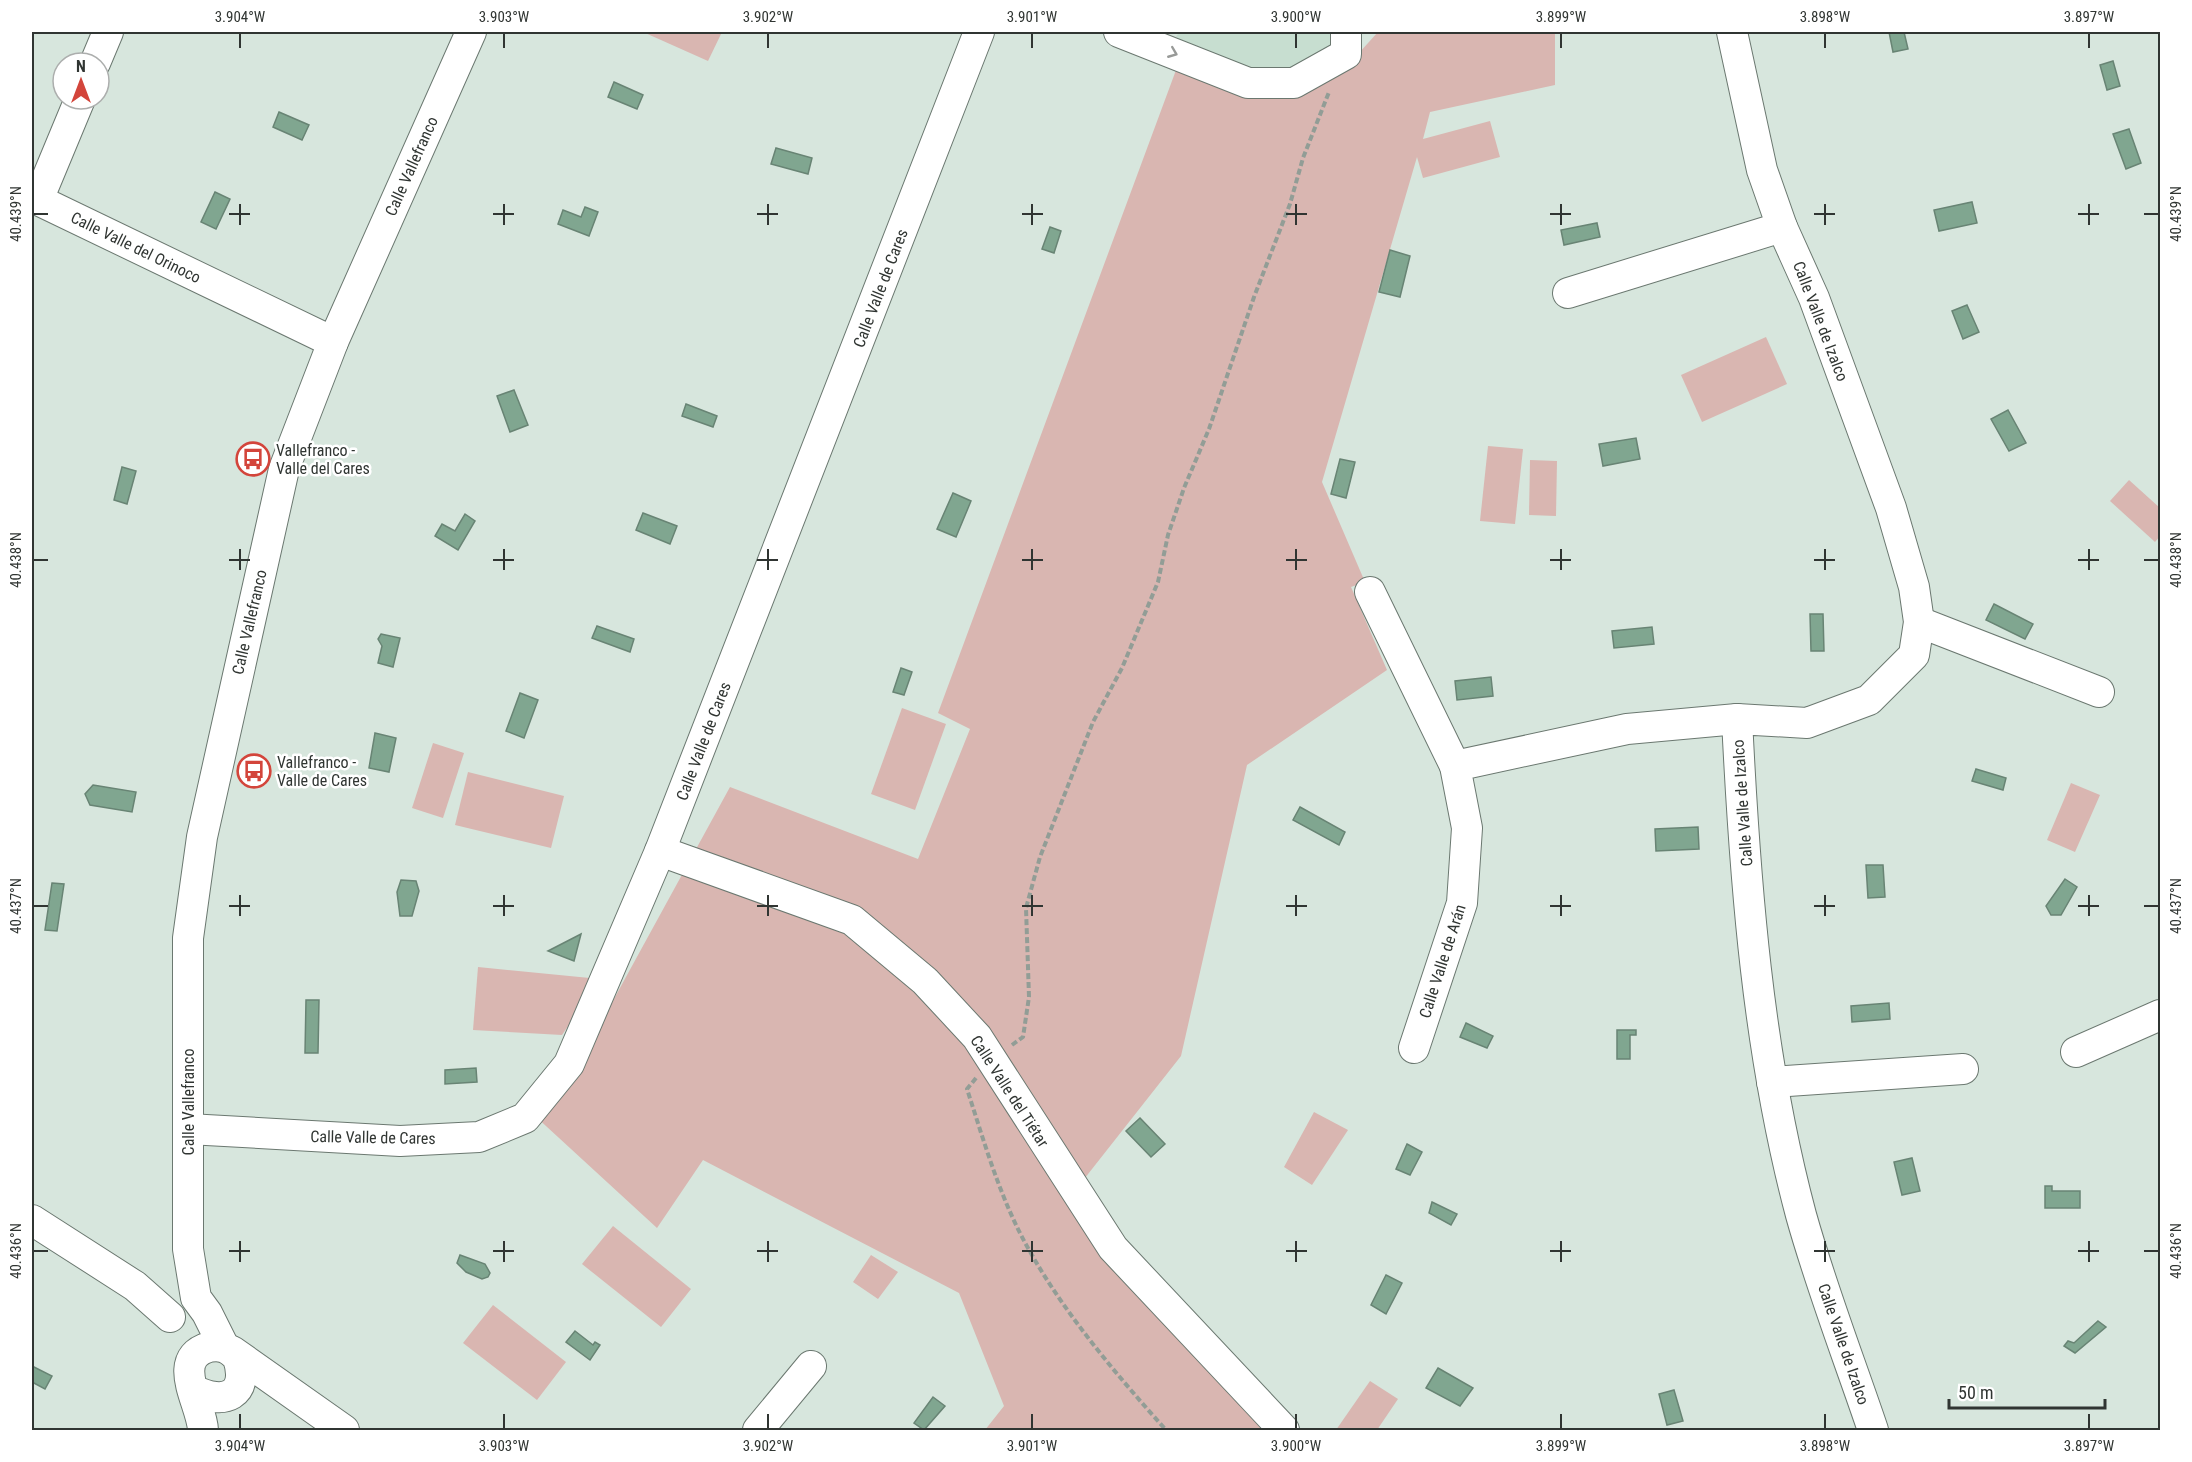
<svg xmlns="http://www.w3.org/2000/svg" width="2192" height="1462" font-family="'Roboto Condensed',sans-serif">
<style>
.built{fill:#c7ded0}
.green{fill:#d9b6b1}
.water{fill:#80a690;stroke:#688474;stroke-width:1.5}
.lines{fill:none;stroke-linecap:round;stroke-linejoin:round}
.minor-casing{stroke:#6b7870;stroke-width:32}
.path{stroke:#929d96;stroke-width:4;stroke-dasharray:6 3;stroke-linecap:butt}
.minor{stroke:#fff;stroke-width:30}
.oneway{stroke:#989a98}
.ticks{fill:none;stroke:#303532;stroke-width:2}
.labels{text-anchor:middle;stroke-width:5;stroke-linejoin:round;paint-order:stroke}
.street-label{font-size:16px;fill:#303532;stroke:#fff}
.poi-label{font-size:16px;fill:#303532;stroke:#fff;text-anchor:start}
.neatline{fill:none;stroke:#303532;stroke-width:2}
.ticks-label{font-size:15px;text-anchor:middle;fill:#303532}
</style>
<rect width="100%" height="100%" fill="#d7e6dd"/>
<path class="built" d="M1179,32H1343L1337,51L1287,73L1233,67L1176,37Z"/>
<g class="green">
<path d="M643,32H722L708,61Z"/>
<path d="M1378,32H1555V85L1430,112L1423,139L1490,121L1500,157L1423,178L1417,157L1322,482L1365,582L1351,587L1387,670L1247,765L1181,1056L1081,1183L1131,1253L1298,1430H985L1004,1406L959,1293L703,1160L657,1228L534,1115L580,1061L730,787L918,859L970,729L938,713L1179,62L1240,89L1349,64Z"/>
<path d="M1766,337L1787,384L1702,422L1681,375Z"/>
<path d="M1488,446L1523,449L1515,524L1480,521Z"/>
<path d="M1530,460L1557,461L1556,516L1529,515Z"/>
<path d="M2129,480L2160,508V536L2155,542L2110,501Z"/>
<path d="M902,708L946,724L915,810L871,794Z"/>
<path d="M433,743L464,753L443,818L412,808Z"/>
<path d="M468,772L564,796L551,848L455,825Z"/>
<path d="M2071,783L2100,795L2075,852L2047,840Z"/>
<path d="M478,967L600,979L562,1035L473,1030Z"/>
<path d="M1314,1112L1348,1130L1312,1185L1284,1167Z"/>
<path d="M613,1226L691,1289L661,1327L582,1264Z"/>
<path d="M871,1255L898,1272L878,1299L853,1282Z"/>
<path d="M493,1305L566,1362L537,1400L463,1343Z"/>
<path d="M1370,1381L1398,1399L1377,1430H1336Z"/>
</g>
<g class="water">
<path d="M1889,32H1904L1908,49L1893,52Z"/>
<path d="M2113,61L2120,86L2107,90L2100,65Z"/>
<path d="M614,82L643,95L637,109L608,97Z"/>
<path d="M279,112L309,125L302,140L273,127Z"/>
<path d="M2129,129L2141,163L2126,169L2113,134Z"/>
<path d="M776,148L812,158L808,174L771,164Z"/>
<path d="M215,192L230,199L216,229L201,222Z"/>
<path d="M1972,202L1977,223L1939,231L1934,210Z"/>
<path d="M585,207L598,212L589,236L558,224L563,210L581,217Z"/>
<path d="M1597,223L1600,237L1564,245L1561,230Z"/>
<path d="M1050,227L1061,231L1054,253L1042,249Z"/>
<path d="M1390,250L1410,256L1400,297L1379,292Z"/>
<path d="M1967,305L1979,332L1963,339L1952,311Z"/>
<path d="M514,390L528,425L510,432L497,396Z"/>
<path d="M686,404L717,416L713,427L682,416Z"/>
<path d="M2008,410L2026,443L2009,451L1991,419Z"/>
<path d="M1636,438L1640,459L1603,466L1599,444Z"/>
<path d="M1340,459L1355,462L1346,498L1331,494Z"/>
<path d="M122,467L136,471L127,504L114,500Z"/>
<path d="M953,493L971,501L956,537L937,529Z"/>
<path d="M643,513L677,526L670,544L636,530Z"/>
<path d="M465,514L475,521L458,550L435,536L442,524L455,531Z"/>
<path d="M1994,604L2033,624L2025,639L1986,620Z"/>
<path d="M1810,614H1823L1824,651H1811Z"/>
<path d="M597,626L634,639L630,652L592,638Z"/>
<path d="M1652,627L1654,644L1614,648L1612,631Z"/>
<path d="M381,634L400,638L393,667L378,663L382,646L378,639Z"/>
<path d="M901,668L912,672L904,695L893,692Z"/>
<path d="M1491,677L1493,696L1457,700L1455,681Z"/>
<path d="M520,693L538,700L524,738L506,731Z"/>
<path d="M375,733L396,738L389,772L369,768Z"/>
<path d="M1976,769L2006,778L2003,790L1972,781Z"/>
<path d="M93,785L136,792L132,812L90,805L85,794Z"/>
<path d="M1300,807L1345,832L1339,845L1293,820Z"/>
<path d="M1698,827L1699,849L1656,851L1655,829Z"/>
<path d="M1866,865H1883L1885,897L1868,898Z"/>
<path d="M2065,879L2077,887L2061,915H2051L2046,906Z"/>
<path d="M401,880L416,881L419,891L412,916H400L397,892Z"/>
<path d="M52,883L64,884L57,931L45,930Z"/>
<path d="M581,934L574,961L548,951Z"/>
<path d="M306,1000H319L318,1053H305Z"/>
<path d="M1889,1003L1890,1019L1852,1022L1851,1006Z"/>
<path d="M1466,1023L1493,1036L1487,1048L1460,1037Z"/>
<path d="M1617,1030H1636V1035H1630V1059H1617Z"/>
<path d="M476,1068L477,1082L445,1084V1070Z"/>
<path d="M1140,1118L1165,1144L1151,1157L1126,1131Z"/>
<path d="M1407,1144L1422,1152L1410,1175L1396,1169Z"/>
<path d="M1912,1158L1920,1191L1902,1195L1894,1162Z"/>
<path d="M2045,1186H2052V1191H2080V1208H2045Z"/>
<path d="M1432,1202L1457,1214L1451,1225L1429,1213Z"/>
<path d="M460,1255L485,1264L490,1273L488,1277L482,1279L466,1272L457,1263Z"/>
<path d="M1386,1275L1402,1283L1386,1314L1371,1305Z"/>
<path d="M2098,1321L2106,1327L2075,1353L2064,1346L2068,1341L2074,1343Z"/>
<path d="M575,1331L593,1345L595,1342L600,1345L590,1360L566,1342Z"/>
<path d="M32,1366L52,1376L45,1389L32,1382Z"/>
<path d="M1438,1368L1473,1388L1460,1406L1426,1388Z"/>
<path d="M1674,1390L1683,1421L1667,1425L1659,1394Z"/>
<path d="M933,1397L945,1406L924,1430L914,1423Z"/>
</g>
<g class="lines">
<g class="minor-casing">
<g id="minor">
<path d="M1119,32L1248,83H1294L1346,54V32"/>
<path d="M1732,32L1762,170L1782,227L1814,298L1891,508L1914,587L1919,622L1914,655L1869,700L1807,723L1737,719C1745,885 1758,1054 1801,1215C1821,1287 1849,1359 1873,1430"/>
<path d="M95,63L108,32"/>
<path d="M80,99L38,200L333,342"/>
<path d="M1568,293L1782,227"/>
<path d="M1370,592L1455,766"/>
<path d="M1919,622L2099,692"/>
<path d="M660,851L852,920L925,981L977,1037L1113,1248L1284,1430"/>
<path d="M1414,1048L1462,903L1467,828L1455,766L1627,729L1737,719"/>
<path d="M2076,1052L2160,1015"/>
<path d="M1772,1082L1963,1069"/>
<path d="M188,1129L400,1141L479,1137L525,1118L569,1064L660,851L979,32"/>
<path d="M32,1220L135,1286L170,1317"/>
<path d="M224,1347L207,1313L196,1298L188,1249V938L202,837L284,469L333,342L471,32"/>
<path d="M232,1351L344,1430"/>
<path d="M194,1390C224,1406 250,1395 238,1358C230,1349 222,1344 209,1347C169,1359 202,1404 203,1430"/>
<path d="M758,1430L811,1366"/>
</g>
</g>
<g class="path">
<path d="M1012,1045L1023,1037L1029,997L1026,908L1040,857L1093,722L1122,668L1158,582L1168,535L1184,488L1209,429L1254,297L1290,204L1303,158L1329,92"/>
<path d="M976,1078L967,1089C983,1138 997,1188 1021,1235C1057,1305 1114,1372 1166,1430"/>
</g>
<use href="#minor" class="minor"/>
</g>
<defs><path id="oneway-chevron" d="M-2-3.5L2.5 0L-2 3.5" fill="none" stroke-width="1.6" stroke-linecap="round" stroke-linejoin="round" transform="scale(1.5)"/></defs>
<use class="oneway" href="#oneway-chevron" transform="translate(1173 53) rotate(22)"/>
<path class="ticks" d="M240,33V48M504,33V48M768,33V48M1032,33V48M1296,33V48M1561,33V48M1825,33V48M2089,33V48M240,204V225M504,204V225M768,204V225M1032,204V225M1296,204V225M1561,204V225M1825,204V225M2089,204V225M33,214H48M229,214H250M493,214H514M757,214H778M1022,214H1043M1286,214H1307M1550,214H1571M1814,214H1835M2078,214H2099M2144,214H2159M240,549V570M504,549V570M768,549V570M1032,549V570M1296,549V570M1561,549V570M1825,549V570M2089,549V570M33,560H48M229,560H250M493,560H514M757,560H778M1022,560H1043M1286,560H1307M1550,560H1571M1814,560H1835M2078,560H2099M2144,560H2159M240,895V916M504,895V916M768,895V916M1032,895V916M1296,895V916M1561,895V916M1825,895V916M2089,895V916M33,906H48M229,906H250M493,906H514M757,906H778M1022,906H1043M1286,906H1307M1550,906H1571M1814,906H1835M2078,906H2099M2144,906H2159M240,1241V1262M504,1241V1262M768,1241V1262M1032,1241V1262M1296,1241V1262M1561,1241V1262M1825,1241V1262M2089,1241V1262M33,1251H48M229,1251H250M493,1251H514M757,1251H778M1022,1251H1043M1286,1251H1307M1550,1251H1571M1814,1251H1835M2078,1251H2099M2144,1251H2159M240,1414V1429M504,1414V1429M768,1414V1429M1032,1414V1429M1296,1414V1429M1561,1414V1429M1825,1414V1429M2089,1414V1429"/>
<defs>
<g id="bus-ring" transform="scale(1.725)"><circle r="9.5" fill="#fff" stroke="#d3453b" stroke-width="1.5"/><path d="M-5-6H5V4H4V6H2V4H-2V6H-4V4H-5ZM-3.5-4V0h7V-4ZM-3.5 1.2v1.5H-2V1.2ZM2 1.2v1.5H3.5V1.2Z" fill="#d3453b"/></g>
</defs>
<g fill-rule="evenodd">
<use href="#bus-ring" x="253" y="459"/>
<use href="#bus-ring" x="254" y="771"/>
</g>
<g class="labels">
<g class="street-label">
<text transform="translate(411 166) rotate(-66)" y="6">Calle Vallefranco</text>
<text transform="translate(136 247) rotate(26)" y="6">Calle Valle del Orinoco</text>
<text transform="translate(880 288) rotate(-69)" y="6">Calle Valle de Cares</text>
<text transform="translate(1821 321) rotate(69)" y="6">Calle Valle de Izalco</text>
<text transform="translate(249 622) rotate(-77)" y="6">Calle Vallefranco</text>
<text transform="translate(703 741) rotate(-69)" y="6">Calle Valle de Cares</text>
<text transform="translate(1742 803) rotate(-94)" y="6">Calle Valle de Izalco</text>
<text transform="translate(1442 961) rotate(-72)" y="6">Calle Valle de Arán</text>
<text transform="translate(1010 1091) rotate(57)" y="6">Calle Valle del Tiétar</text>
<text transform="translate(188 1102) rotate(-90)" y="6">Calle Vallefranco</text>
<text transform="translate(373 1137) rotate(1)" y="6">Calle Valle de Cares</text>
<text transform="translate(1844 1344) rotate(71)" y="6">Calle Valle de Izalco</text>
</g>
<g class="poi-label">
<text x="276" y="456">Vallefranco -<tspan x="276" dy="18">Valle del Cares</tspan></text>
<text x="277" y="768">Vallefranco -<tspan x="277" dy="18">Valle de Cares</tspan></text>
</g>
</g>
<rect width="2192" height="1462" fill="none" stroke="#ffffff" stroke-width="66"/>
<g transform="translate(81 81)"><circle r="28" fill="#ffffff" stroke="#acaead" stroke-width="1.5"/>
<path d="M0-4.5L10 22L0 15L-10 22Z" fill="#d3453b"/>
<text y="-9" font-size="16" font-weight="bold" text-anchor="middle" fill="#303532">N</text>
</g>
<path d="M1949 1399v9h156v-9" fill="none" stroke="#303532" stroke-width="3"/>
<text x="1958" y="1399" font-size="18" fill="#303532" stroke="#ffffff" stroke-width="4.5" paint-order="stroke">50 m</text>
<rect x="33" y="33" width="2126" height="1396" class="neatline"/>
<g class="ticks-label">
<text x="240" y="22">3.904°W</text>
<text x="504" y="22">3.903°W</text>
<text x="768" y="22">3.902°W</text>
<text x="1032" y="22">3.901°W</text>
<text x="1296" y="22">3.900°W</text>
<text x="1561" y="22">3.899°W</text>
<text x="1825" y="22">3.898°W</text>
<text x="2089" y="22">3.897°W</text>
<text transform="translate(16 214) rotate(-90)" y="5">40.439°N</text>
<text transform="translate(2176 214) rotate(-90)" y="5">40.439°N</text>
<text transform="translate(16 560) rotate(-90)" y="5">40.438°N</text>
<text transform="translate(2176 560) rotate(-90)" y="5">40.438°N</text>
<text transform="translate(16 906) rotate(-90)" y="5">40.437°N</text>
<text transform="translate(2176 906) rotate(-90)" y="5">40.437°N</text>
<text transform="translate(16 1251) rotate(-90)" y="5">40.436°N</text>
<text transform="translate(2176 1251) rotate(-90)" y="5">40.436°N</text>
<text x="240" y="1451">3.904°W</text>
<text x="504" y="1451">3.903°W</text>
<text x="768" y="1451">3.902°W</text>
<text x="1032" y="1451">3.901°W</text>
<text x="1296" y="1451">3.900°W</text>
<text x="1561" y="1451">3.899°W</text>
<text x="1825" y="1451">3.898°W</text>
<text x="2089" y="1451">3.897°W</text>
</g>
</svg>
